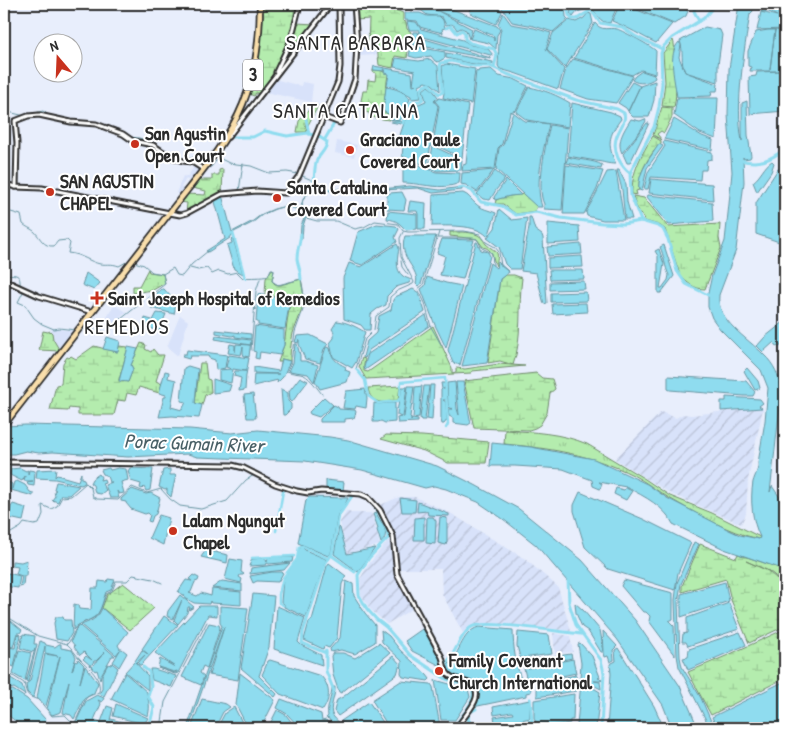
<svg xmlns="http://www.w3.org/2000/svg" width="789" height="732" font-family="'Patrick Hand',sans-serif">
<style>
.built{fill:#d8e2fa}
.industrial{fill:url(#industrial-furrows)}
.grass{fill:url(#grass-tufts);stroke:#708c6c}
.wetland{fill:url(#wetland-marsh);stroke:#708c6c}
.water{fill:#8fdcef;stroke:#6795a1}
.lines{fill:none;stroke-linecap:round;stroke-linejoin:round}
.stream{stroke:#6795a1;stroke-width:1}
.canal{stroke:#8fdcef;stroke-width:2.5}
.river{stroke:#8fdcef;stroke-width:3}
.secondary-casing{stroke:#2b2b2b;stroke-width:7}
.highway-casing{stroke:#2b2b2b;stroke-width:8}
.secondary{stroke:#fff;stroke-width:3}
.highway{stroke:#f9deab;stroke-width:4.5}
.poi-dot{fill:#c8321e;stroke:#fff;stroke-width:2}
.labels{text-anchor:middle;stroke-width:4;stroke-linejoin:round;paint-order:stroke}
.shield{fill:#fff;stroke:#6b6b6b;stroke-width:1}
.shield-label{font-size:18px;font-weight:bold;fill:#2b2b2b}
.poi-label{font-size:19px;font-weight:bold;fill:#2b2b2b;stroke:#fff;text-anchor:start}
.water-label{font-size:20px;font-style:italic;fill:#496066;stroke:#fff}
.quarter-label{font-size:21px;letter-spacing:1px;fill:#2b2b2b;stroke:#fff}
</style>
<defs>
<pattern id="industrial-furrows" width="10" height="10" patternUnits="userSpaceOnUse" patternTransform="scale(1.25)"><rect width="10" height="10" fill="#d8e2fa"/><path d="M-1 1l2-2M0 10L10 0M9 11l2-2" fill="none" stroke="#bac2d6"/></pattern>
<pattern id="grass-tufts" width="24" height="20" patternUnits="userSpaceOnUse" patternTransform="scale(1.25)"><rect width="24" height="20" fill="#b4ecae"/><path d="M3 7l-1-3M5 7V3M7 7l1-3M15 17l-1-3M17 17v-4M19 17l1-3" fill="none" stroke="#9bcb96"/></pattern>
<pattern id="wetland-marsh" width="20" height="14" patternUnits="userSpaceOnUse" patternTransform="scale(1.25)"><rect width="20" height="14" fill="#b4ecae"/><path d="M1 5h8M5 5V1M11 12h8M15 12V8" fill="none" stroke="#9bcb96"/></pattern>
</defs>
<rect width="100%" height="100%" fill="#e8eefc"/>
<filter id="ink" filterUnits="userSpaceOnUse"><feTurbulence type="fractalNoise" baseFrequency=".02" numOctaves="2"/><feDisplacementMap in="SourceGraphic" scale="10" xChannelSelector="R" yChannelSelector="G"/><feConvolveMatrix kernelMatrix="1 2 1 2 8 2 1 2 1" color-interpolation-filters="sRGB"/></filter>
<g filter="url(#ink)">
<g class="built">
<path d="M358,44L377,46V55L358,56Z"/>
<path d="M274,79L301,86L302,82L313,84L311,102L265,92Z"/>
<path d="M337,141L357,145L354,157L335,153Z"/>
<path d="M196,164L202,169L191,182L186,179L181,187L185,190L181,196L176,193L183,176L187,177Z"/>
<path d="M114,305L127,312L114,323L106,319Z"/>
<path d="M180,315L188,321L178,356L167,347Z"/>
<path d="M52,329H60L76,331L60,351L53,339L52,333L50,331Z"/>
</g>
<g class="industrial">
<path d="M763,408L748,480L746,514L741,524L671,494L615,459L661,412L676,418L683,414L691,415L746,409Z"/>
<path d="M399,497H415L452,514L525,559L558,587L571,631L501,624H477L472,625L463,633L442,594L441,569H396V541L387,521L378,506Z"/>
<path d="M347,511L351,513H370L373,515L380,545L347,554L340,522Z"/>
<path d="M391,537L395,546V575L414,608L387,624L370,609L361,595L360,579L368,565Z"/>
<path d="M553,633L570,636L573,652L555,654Z"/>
</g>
<g class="grass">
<path d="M450,232C459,232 474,231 481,237C483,239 484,242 486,244C496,253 500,249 496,266C492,257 493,249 483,247L477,239L450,236Z"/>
<path d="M505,430C533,432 561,433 587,444L645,479L670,496L712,513L760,537L759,539C727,532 697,514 669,498C657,491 646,482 633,475C593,455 549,448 504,444Z"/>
</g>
<g class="wetland">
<path d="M262,4H298C292,37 279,66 260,94L256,93L254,96L249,94C258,63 262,36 262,4Z"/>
<path d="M373,7H389L403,13V21L406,22L407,29L411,32L407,58L395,56L393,68L379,65L377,46H368L369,19L356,20L354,9H370Z"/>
<path d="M297,23L315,24L278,72L291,40Z"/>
<path d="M673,40C676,48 673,55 673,64C674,80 678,91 674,107L662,106L665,82L663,53Z"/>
<path d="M373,70H380L388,74L383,111L389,115V120L370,117L369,113L365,112L367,104L361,101L363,91H367L368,80L375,81L376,73L373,72Z"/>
<path d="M314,104L318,106L307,127V119H306L305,123L307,132H297L299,121Z"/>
<path d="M662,107L672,108V117L664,133L661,131L657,134L662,140L653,135Z"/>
<path d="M653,136L661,141V144C650,153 637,175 639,190L636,191L637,195L632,194C631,173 642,153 653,136Z"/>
<path d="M223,169L222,194L186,213L187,203L180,202L186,194L205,195L206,191L192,188L197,180H212V175H219V170Z"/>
<path d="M524,194L537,206L535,211L516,214L503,204H495L496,200L503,197Z"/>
<path d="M633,196L644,198L668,227L720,224L719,238L721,248L705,289C694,289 687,283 680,275L665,229L659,225L645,221L636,206Z"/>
<path d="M148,269L149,272L163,274L165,283L153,290L133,293V286H139Z"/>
<path d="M272,269L274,271L272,281L275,284L280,285L301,279C307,303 301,312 293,333C291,342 290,352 290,361L282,359V362H278L284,345L290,301L265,294L266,278Z"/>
<path d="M505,275H514L522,278C518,306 523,338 513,365L500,361L488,363L500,279Z"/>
<path d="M433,326L452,368V373L456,372V368L465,369L499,364L525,366L472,371L471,373L366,379L359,367L362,358L365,359L364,365V371L368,372Z"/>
<path d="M43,331L48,332L50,331L52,333L53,339L60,351L39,350Z"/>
<path d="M141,343L146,345L145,349L151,352L153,349L158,355H164L156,381L162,384L159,393L139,387L136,395L127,393L125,401L118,400L114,415H78V409L69,408L68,411L50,410L56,385L61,384L63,363L67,357L69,358L71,356L76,359L94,346L117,352L119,346L128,347L119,380L128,382L133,369L131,365Z"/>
<path d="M200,363H205L207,379L210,380L211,392L205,395L202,405L195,403Z"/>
<path d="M536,373L542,378L552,379L555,389L550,393L547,413L540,425L535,428L529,430L474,428L464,381Z"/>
<path d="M400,386L398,401C385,403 370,405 368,388Z"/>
<path d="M386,435L422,436L489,442L486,463H448L424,451L381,439Z"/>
<path d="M700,544L736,558L738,554L785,570V584L769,571L746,561L768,571L785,586V626L749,643L731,600L726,579L682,592V586Z"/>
<path d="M123,583L154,608L130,630L102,608L107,595Z"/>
<path d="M785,629V678L711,715L688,672L726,656Z"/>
</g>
<g class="water">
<path d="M400,4H417L438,11L472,29L469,39L466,30L461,28L457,30C453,23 453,24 446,25L442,17L427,15L422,11Z"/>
<path d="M423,4H438L497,26L500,30L497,35L496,49L489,43L470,39L474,29L494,38V41V36Z"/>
<path d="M472,4H498L502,12L496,24L470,13Z"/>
<path d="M499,4H551L565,7L566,17L568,19L553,32L534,26L512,22Z"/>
<path d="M574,4H618L610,23C599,23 598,14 591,8L577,12L573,17L570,13Z"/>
<path d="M620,4H622L672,24L656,43C641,36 628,27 612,21Z"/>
<path d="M626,4H678L688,11L686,16L674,24Z"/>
<path d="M739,4H752L753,11L750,14C744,51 735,104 742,141V103L747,101L748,135L751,156L750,158L744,159L743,157L744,182L736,250L719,295C716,321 748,338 764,355C774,364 779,376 782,389L770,492L772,486L785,505V533L780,536L785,543V570L724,549L673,524C665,507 644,496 628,488H626L632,491L626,500L614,494L616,488L624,490L626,487L599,482L602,484L600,489L593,486L592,480L563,469L515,466H490L492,443L531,447L594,459L647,484L667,498L729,530L740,535L759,539L760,537C752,521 750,500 753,482C755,475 759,469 758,463L765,421L768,388L761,370L720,329L712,318L708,307V293L712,275L725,241L729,204L732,172L728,115L729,69Z"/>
<path d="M762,4H785V19L779,17L785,20V29L757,30L761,12L777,16L767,11V9L766,12H761L762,9H765Z"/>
<path d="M405,13H420L427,16H439L443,20L445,28L442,29L443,33L423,28L420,27L417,21L405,20Z"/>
<path d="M503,13L511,24L534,28L551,33L546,49L564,69L558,89C537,82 521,74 500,69L498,66C499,54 498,39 501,29L498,24Z"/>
<path d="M588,13L591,14L593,23L565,68L547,49L553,33L569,20L576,22L584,18Z"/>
<path d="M407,21L416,22L421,29L463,40L471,45L482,47L488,49L494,56L420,36L419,30H409Z"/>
<path d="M595,23C602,32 608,27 617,29C623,31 653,47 656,51L655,74L641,70L632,75L574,58Z"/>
<path d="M705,27L720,30L722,35L718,65V82L685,72C680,62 684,51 680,41Z"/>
<path d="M768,30H775L770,69L775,30L785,31V71H750L751,67L748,66V51L756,32Z"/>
<path d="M413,32H418L419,36L421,38L491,58V59L411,44Z"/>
<path d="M679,42L681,45L679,57L685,72L718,84L717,91H712L711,96L677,97C675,82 667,54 679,42Z"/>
<path d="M411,46L445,52V58L438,62L435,61L431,56L416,58L409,56Z"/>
<path d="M446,53L493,62V64C477,67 461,61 446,58Z"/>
<path d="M396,58L419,61L430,59L438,66L440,91L432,84L425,82L419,85L421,98L411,99V96L394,87L387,85L389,74L384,73L385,69H383L384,71L373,70L374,66L412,73L413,86L416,85L413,84L415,71L394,67Z"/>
<path d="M573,59L633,76L616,103L588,99L560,89L566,69Z"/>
<path d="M446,64L475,69L471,104L443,98L444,93L442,66Z"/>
<path d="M491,69L499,76L514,79L528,86L516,110L510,112L502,144L498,148L495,169L462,171L463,165L466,164L476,71L478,72L479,70Z"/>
<path d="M642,71L654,75L655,78C649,83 639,85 632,80L635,76Z"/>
<path d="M785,71V111L750,114L749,77L756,76L757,72Z"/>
<path d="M655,81L654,100L649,117H633L628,112L640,86L628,111L626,108L618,103L632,82L640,86Z"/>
<path d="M428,86L432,89L438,97L434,101L438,106L427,166L402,156L403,147L399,138L408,111L415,104H419L426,101L423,90Z"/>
<path d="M386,87C395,88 406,92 410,99L400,121L402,122L401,124L391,122V121H399L390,119V115L383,111Z"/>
<path d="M529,87C544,90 557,95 570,103L568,127L527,120L516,112Z"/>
<path d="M439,98L468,105L462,158L433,144L439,106L435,101Z"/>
<path d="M677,98H718L716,139L700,133L674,115Z"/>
<path d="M572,103L611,112L620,116L621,119C608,136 607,145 616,164C607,164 604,162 596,161C587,159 577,158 568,156Z"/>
<path d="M513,112L525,121L549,124C544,149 534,182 542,207H537L496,169L499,148L503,145Z"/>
<path d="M631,119L640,121L645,119L646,121L640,131L622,153C616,141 625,129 631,119Z"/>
<path d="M674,119L702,136L713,140L712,150L664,139Z"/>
<path d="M647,123H649L630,163H627L623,154Z"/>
<path d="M550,125L568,128L562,210L544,209V204C536,189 546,142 550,125Z"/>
<path d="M664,141L712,152V159L707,160L706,170H701L700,180L651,177L648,189H644L648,172L665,146L663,143Z"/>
<path d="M659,144L663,146L647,168L642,191L639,190C637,173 650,158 659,144Z"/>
<path d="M433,146L462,160L461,170L437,171L429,167Z"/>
<path d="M568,157C578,160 594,160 602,165L601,169L566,163Z"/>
<path d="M402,158L436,172L460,173L459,183C442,191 421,183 403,183V165L401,164Z"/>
<path d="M772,161L774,163L771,172L757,192L753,182C761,176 764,166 772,161Z"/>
<path d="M566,165L603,171L597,189L584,214H563Z"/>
<path d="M778,169H780L779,172L785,192V244L756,234V203Z"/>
<path d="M494,170L477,192L466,185L461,184L462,173Z"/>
<path d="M617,170H619L626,184L627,202L632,219H625L622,190Z"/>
<path d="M495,171L505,179L496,190L490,200L483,199L477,194Z"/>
<path d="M616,171L624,220H603L587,216L586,212L595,196L607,172Z"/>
<path d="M651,179L712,184L713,200L649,193Z"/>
<path d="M506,180L521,195L510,196L495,200L494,197Z"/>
<path d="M358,184L382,189L410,186L440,190L462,187V190L433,193L418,188L383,190L362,186L328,191L318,188C303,196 298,200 306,217L303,226L302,239H300L301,225L304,219L302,211L286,206L275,209L262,215L252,223L234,232L230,238L208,252L206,251L225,239L214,198L222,195L232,232L253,221L262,214L274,209L286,206L293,207L295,205V208L301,209C303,194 306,194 318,186L334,190Z"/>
<path d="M402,192L406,200L404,210L387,209V196L390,193Z"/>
<path d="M463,193C469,195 471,200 476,204C481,209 489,210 496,213L489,234L487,236C476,224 447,226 432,226L433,195Z"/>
<path d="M648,195L712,202L713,221L669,225L647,197Z"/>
<path d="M410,201L426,203L425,229H418V214L417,211H408Z"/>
<path d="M499,209L512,220L527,218L520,269H510L505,264L499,247L487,238L495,228Z"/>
<path d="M388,211L417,214V229L406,230C400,224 397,220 387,219Z"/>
<path d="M529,217H531L535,230L542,235L543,238L547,303L544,304L536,273L521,271L529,227Z"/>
<path d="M548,223L579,226L580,242L548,244Z"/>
<path d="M377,224L396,226L399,229L395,237L397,242L362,265L350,261L358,232Z"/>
<path d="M405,236H436L421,284L418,286L416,284C421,269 397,259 405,236Z"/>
<path d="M233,238L243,274L234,269L227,245L232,243L231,240Z"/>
<path d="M442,239L474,240L463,279L440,275L445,256L437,253Z"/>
<path d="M476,242H477L481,250L488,252L490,256L460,365L453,363L448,350Z"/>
<path d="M397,244L399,248C398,256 394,270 403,276C405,278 408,278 411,280L409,283L396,287L387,296L386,305L377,309L371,314L370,330H365L361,325L344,319L343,278L349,263L361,267Z"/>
<path d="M581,244L582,254L548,256L547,247Z"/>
<path d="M664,245L674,276L661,293H658V256L655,251L659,249L664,264L660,288H662L668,280L669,275C665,268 664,255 660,247Z"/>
<path d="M582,256L583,267L548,268V258Z"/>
<path d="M498,262L509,272L500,279L487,363L462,366L490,263L496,268Z"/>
<path d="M549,270H583L584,279L550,280Z"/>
<path d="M86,273L100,283L94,290L82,285Z"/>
<path d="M427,277L446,283L462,286L446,348L435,325L421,289L425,286Z"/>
<path d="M584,281L585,289L550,290V282Z"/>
<path d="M162,289H164C171,297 178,302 174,314L151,308L152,306L149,304V300Z"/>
<path d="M413,289L419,293L425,312L369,350L365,358L363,357L367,341L376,333L379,316L391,310L393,300L395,297Z"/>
<path d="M586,292L587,301L551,302V293Z"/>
<path d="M258,294L290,300L285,329L258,325V322H256Z"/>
<path d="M586,303L587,312L553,314L552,304Z"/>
<path d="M157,313L166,314L159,331L150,328V326L144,324L145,318L152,320L151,324Z"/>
<path d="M426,315L429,326L365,370L364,367L368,354Z"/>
<path d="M337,321C348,322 356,327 365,332L356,362L352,368L333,357L330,343L334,338V332L332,329Z"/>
<path d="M785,321V343L779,347L775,345L774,342L763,352L757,346L765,337Z"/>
<path d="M255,326L284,330V345L280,355L260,352L259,359L255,358L256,352L253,351Z"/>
<path d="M216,330L251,334V339L235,337V335L232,336L216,333Z"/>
<path d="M310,335L328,344L324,349L320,363L305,359L299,344V339L298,343L295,342L297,336Z"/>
<path d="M216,336L251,340L249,357L244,356L243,353V347L241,355L228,353L230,344L235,345V352L236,344L250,345L215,339Z"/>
<path d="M107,337L120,341L118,352L103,349Z"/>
<path d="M295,344H297L300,355V361H305L318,365L314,382L308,374L289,371L293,363Z"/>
<path d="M128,347L138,349L131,365L133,369L128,382L119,381Z"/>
<path d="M326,347L330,348C332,359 336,362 346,367L345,370L350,372L347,382L320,389L315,381Z"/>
<path d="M187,350L227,355L225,368L216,370L215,360L209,358L208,356H190L189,359L182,357L183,354H186Z"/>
<path d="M229,355L249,358L246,375L245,390L239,391L241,378L234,376L235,371H246L233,369L231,383L219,380V370L231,369L226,367Z"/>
<path d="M282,359L290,361L283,377L277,383L278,380L253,386L254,374H279L254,373V367L279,371Z"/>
<path d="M188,366L198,369L195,403L202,405L199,418L172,416L159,417L164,397H166V395L159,393L165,371L169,372L168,378L176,380L171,407L182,410L186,402L181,401L184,368Z"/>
<path d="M747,368L758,381L760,388L755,390L744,371Z"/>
<path d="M668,376L746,381L755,392L753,396H745L670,390L668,389Z"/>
<path d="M300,377L308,381L292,402L290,400L289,391Z"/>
<path d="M213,379L231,385L229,391L213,393Z"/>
<path d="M455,382L457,409L459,415L456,382H463L470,419L471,423L468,425L453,423V418L449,416L448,409H453L448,407L447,383Z"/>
<path d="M441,383H445L446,387L443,389H446V400H443L446,402L447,420L444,424H442L441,420V390L442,389Z"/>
<path d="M430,385H434L432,420L427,419Z"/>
<path d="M408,386H414L410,417L411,418V421L412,419L418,420V422L398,423L397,418L401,417L397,415C397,404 401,398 402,387H407L403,417H404Z"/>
<path d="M422,386L419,417L413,418L415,387Z"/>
<path d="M424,386H429L425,420H421L420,418Z"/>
<path d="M281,389L288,393V401L291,404V409L285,415H283Z"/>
<path d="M365,389L367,398L366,408L356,406L355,409L343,408L346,391Z"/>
<path d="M253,394L256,418H247L244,395Z"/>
<path d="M324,397L333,405L332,406L319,417L310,414L309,412Z"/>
<path d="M726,397L760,399L763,403L759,406L762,408L721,411V401H726Z"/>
<path d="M374,403C381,405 387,402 395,403V422L385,423L381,421L378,422H373Z"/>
<path d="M334,405L338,407L339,409L355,410L356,412L354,418L345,419V422H320V419Z"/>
<path d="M26,425L190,429L232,433L258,430L330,437L348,440L437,466L475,485L519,509L582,560L635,620L680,686L698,728H672L663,705L617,639L536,545L503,519L478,502L446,489L434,486L425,488L362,470L305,461L197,457L188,454L128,457L53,452L39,453L26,451L14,454H4V426Z"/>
<path d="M20,468L26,471L28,470V475L29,470L35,471L34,486L28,485L27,482L33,481H24L25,476L22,481L10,475L11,469Z"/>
<path d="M109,468L110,470L118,468L126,469L128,480L121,482L124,493L119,494L117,491L119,498H110L105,485L112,482H109L107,476L103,474L101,470Z"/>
<path d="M130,468L153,469L150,490L146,491L144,487L142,489L140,488L141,484L131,481L128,471Z"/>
<path d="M56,469L55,477L57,475L78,481L81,473V478L84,479L85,483L81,485L55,479L36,478L37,470Z"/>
<path d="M170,469V475H176L171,497L167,493V489L165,490L159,487L163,470Z"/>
<path d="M99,474L101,477L100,480L104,479L105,483L102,484L106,490L101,494L95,493L93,485L90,483L92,479Z"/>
<path d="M326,480L344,482L343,491L326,490Z"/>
<path d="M17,481L25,485L30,492L33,493V496L7,489L8,482L12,484V489L14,482Z"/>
<path d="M56,482H57L79,486L69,495H61L58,502L52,500L55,496L54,491L56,490L54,489Z"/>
<path d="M132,489L146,494L151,493L160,498L156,514L153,516L151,522L148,521L150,515L148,513L145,514L131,509L126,503V502L121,501V499Z"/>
<path d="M580,492L643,519L691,543L678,573L675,590L608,569L585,547L574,511V505Z"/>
<path d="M309,497L348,498L344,507L338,514L331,553L328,556L298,543L306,500Z"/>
<path d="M400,498L416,500L415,512H402Z"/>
<path d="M418,502L449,514V516L428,515L427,511L417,512Z"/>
<path d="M13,504L26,508L23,521L9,518L11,507Z"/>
<path d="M376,513C382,524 391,533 381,543L377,530L378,528L373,514Z"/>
<path d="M159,515L169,518L163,545L149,538Z"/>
<path d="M424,517V540H414L415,518Z"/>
<path d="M427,517H433L436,521L435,544L426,543Z"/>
<path d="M440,517L447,518V542L446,545L438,543Z"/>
<path d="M339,527L340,528L347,554L375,548L358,572L334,554Z"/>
<path d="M694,542L699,544L681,584L678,602L680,657L682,667L701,698L714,728H710L679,667L677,655L675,600L677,583Z"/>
<path d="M303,547L305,550L326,559V560L306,617L284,607V604L281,602L283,579L297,559L299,548Z"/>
<path d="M206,550L228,555L227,563L201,557Z"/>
<path d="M277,557H293L292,562L269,564L267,563L266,565L249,566L252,559L265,558L267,562L268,558Z"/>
<path d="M230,559L242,561L241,572L244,574L243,575H240L239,577L242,579L241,583L225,579Z"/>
<path d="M27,560L26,576H24L23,586L20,587L22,576L16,574L18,567L12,566V561L21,562Z"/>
<path d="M290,563L284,570L250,574L251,568Z"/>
<path d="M329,563L346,576L342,584L337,638L329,648L324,646L323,649L304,640L309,622L312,620L327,566Z"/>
<path d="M272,572H282L283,573L278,582L257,581L253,583L250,576Z"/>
<path d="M8,573L20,576L18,588L4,586V577Z"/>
<path d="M193,575L199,578L198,581L195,582L191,592L189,593L197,596L201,593L211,596L212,589L241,592V605L211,603L210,601L209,604L194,603L185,598L184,595L178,592L186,580L192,581L189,579Z"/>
<path d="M108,579L115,580L111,590L106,592C103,600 102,607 98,614C94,621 79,621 73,630L74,604L78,605L79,609L91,610L92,588H98L99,581L107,582Z"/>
<path d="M624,580L673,593V619L669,621L674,626L675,656L649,621L650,616L646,612H643L621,586Z"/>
<path d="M222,581L242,584V591L212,588Z"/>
<path d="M346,581L353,584L354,596L365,613L375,625V642L355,654L341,650L331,652L330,649L340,638Z"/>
<path d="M725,582L729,601L681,617V594Z"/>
<path d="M253,594L274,596L269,647L259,676L277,694L275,697L241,668Z"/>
<path d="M180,595L194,607L189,610L190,607H188L187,613L178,624L174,620L182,600L173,619L167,616L168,611Z"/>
<path d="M575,603L583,610L600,630L604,652H601L588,631L582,627L576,613Z"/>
<path d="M729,603L739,629L688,646L686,642H682L683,634L687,633V618Z"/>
<path d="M199,606H217V616L208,615L178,673L175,674L158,668L175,673L177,672V671L174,672L158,667L160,659L175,667L155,653Z"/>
<path d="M220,606L248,608L238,680L209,675L224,627L189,728H187L222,626L220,623Z"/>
<path d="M277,606L305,618L298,642L301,645L321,655L322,665L274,649Z"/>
<path d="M102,608L128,632L118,645L120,649H122L127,653L119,667L113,662L120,650L116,655L81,625C91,621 98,619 102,608Z"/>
<path d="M164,616L178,625L141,665H139L138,663L145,655L136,663L135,662L148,676V690L125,672L135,661L142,650L149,655L142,649Z"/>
<path d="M56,617H63L64,620H71L72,633L67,641L56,639L54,623Z"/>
<path d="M5,620L11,621L22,630L20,633H17L13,647L4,646L6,637L4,642Z"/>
<path d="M209,623L219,625L220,628L207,668L203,666L200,673L204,676L201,685L182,677Z"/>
<path d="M80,626L115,656H112L101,675L100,680L97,670L95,671L92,667L105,652L96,661H94L91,666L83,659L86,656L92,660L84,652L80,655L74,647L75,646L71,641L77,627Z"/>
<path d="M425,627L442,657L443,665L441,666L412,651L405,641Z"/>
<path d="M479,627L513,630C513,648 516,665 522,682L531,684V692L526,693V696L473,707L477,699L474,685L450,676L445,667C460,658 460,632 479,627Z"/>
<path d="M381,630L389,636L400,650L427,675L430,679L428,681L403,677L401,674L402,661L382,642Z"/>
<path d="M603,631L617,646L613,650L614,660L610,662L608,656L605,657L604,653Z"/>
<path d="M518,632L549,635L552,654L522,658L520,657L517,646Z"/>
<path d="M740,632L746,645L688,670L683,658L688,657L689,649Z"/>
<path d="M17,634L21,635L14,667L10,665L7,647L15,648Z"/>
<path d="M23,634L35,636L34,644H37L28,682L26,681L35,649L33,652L20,648Z"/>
<path d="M40,641L45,643L46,645L55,647L59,644H61V648L72,650L76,657L72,671L75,661L77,662L78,659L84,665L80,683L85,666L98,683L94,693L84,699L74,719L71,715L63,713L69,681L61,712L52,715L47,709L60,656L46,706L37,698L45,654L58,656L45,653V646L34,697H32L27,692L26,684L30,681Z"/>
<path d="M379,643L390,653L341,693L339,692L333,675L331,656L333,653H343L355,658Z"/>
<path d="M580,643L592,656L600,677L598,678L602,679L601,681H594L600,682L601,689L589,683L591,680L588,682L580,678L581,663L578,644Z"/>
<path d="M618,648L654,706L664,728H607L611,674L610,664L616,661L615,650Z"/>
<path d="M19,650L31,653L25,681L13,674Z"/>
<path d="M571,654L572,658L524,668L521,661Z"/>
<path d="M393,656L400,664L397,674L338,716L334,711L337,700L343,697Z"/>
<path d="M573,659L576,673L538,681L526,677L524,669Z"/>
<path d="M270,660L321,676C330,686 331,698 323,710L280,694L262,675L268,661Z"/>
<path d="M112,663L118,668L104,696L99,694L102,689V675L108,664L111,665Z"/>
<path d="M150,669H154L176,676L171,687L152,680Z"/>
<path d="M125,673L147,692C148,703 151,704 148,716L111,699Z"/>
<path d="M240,673L275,700L261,728H248L236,705Z"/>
<path d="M576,675V691L537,697V684L540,682Z"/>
<path d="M9,677L22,685L25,695L14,688L4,690V678Z"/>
<path d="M435,680L468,689L470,697L455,720H441Z"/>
<path d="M401,681L431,684L433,687L439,721V725L431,726L428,728H389L372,700Z"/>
<path d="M582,681L600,692L596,728H583L577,725L581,682Z"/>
<path d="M785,681V722L776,728H717L712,717Z"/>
<path d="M332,687H335C336,695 328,709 333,716C336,720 341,724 345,728H334L329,719L326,718L328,716C326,707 332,698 332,687Z"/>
<path d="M13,690L27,699L46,720L39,728H24L4,712V691Z"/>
<path d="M574,694L573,720H570V723L538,728L534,718V700Z"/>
<path d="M97,695L104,698L102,702L98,700L101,704L94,720L101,722L107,706L113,708L110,720L111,719L144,728H81V726L76,722L86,701Z"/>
<path d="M202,699L226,704L230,707L223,712L215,728H191Z"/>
<path d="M281,699L321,714L322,721L326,720L332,728H300L287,714L277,708Z"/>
<path d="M530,700V718L496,726L494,717L513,714L512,712L494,715L493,707Z"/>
<path d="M369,702L387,728H349L341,721Z"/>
<path d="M116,704L148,718L144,724L113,716Z"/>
<path d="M234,707L245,728H217L225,713Z"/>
<path d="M277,710L286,715L296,728H270L269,726Z"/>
</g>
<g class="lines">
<g class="stream">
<path d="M4,111L25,116"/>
<path d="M31,114L43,111L50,116"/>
<path d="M98,123L117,129L127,135"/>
<path d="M130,137L139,138L155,143L171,155L179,156L185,159"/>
<path d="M188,161L193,157L205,164"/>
<path d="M209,167H211L216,161L221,159L229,163L251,166L269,173L287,172L298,174L314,181"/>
<path d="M239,191L243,164"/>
<path d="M11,212L21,215L23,224C26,227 30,228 34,231C41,238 43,247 54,246L58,241L67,240L70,243L68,253C81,254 90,262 100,264C108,265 111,263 119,266L130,260"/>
<path d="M306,218L317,221H336L355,229L364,227L375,221L398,224L403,231L408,232L464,231L480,234L486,242L495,247L499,252L501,266L509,272"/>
<path d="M439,232L423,285L418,289L425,303L431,327L442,346"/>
<path d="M438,238H473L477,239L482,248L492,253L493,265"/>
<path d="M401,261L402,267L408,275"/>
<path d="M190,268L198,270L207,268L212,274L219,271L228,274L237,272L243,278C250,277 262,278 268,276L271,269H273L274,270L272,281L278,285L301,279L304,297V307L295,332L291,362L287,371C293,374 299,373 304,375C311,379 317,388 322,394"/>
<path d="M163,274L173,268L177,275L182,276L192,264L208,251"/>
<path d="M4,275C14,274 21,273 20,285L23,287"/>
<path d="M24,290L18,302L25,305L34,318L42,324L54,329L59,328L75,330"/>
<path d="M116,323L165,284L163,274L152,272L144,265L134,262"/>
<path d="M81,330L94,329L109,333L114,325"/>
<path d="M251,350L256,291L260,279"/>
<path d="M356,369L365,339L374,330L376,316L389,307L390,297L397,291L413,284L414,282L401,257L400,238L403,232"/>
<path d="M276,486L296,492"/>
<path d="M308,495L325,493L342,495"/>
<path d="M4,537L21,527L24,523L34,525L39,524L43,514L42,505L51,509L57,506L62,497L71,496L86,483L91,488L93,497L97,499L118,500L132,487L147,493L161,489L170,499L180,506L201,509L227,501L246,480L254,475L266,481"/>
<path d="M4,618L11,619L38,636L67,644"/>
<path d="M4,676L10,674L24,683C27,696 27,696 39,700L52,716L65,715L74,724"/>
<path d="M75,723L85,700L87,697L99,692C102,678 89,668 80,659C75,654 73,649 67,644L69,642L77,626C99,615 98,618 106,594L112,591L116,581H127L133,575L153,579L162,583"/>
<path d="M161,728L165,702L207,622"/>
</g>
<g class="canal">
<path d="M233,233L245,278"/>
<path d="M356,369L365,380L368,396L378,403L398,401L400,398L401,382L445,378L448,424L446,428"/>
<path d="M276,531L283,491"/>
<path d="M252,558L294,556"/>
<path d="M283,605L279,603V594L283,578L297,559L299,547L302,546L329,559"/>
</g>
<g class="river">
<path d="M564,4L567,7L569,15L572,19H577L591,10L600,23L622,27L635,36L662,49"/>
<path d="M696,4L694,11L699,21"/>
<path d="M446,28L451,26L457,33L462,30L465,33V39L470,43L494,49L497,55L494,67"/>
<path d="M306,119L309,134L318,136L327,142C327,149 320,154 317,160C314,167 315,174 314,181L321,188"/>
<path d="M403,123L406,110L411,102L420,101L423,99L421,90L424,86L429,84L439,94L443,92L440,66L441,63L451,61L474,66H490L507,74L576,100L617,109L624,113C628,127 608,134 618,158C621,164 624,169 630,173"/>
<path d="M229,137H253L265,131L287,136L308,133"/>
<path d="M325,139L335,122"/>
<path d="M740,160C760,165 770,160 785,149"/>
<path d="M459,188L463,187L472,191L481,202L502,206L516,215L536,212L561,218L602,223L623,224L641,221L658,226L663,229L668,239L677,271L686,284L710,296"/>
<path d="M641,221L631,196L630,173L654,127L659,107L662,84L661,53L664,46L672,38L704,18L712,8L713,4"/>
<path d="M301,234C300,243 297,250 297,259C298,266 301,271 301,279"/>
<path d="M342,495C348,495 360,494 365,497C375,503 388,527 388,538L369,558L358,575L359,595L367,609L377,620L386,627L410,655L446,679L471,687C479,701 460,716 454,728"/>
<path d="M331,555L355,572"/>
<path d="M568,579L569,603L576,625L601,660L604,673L601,728"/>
<path d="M326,651V671L334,691"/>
<path d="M326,653L302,643L303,632L326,562L332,554L339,515L352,496"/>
<path d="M446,663L449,660C455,652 462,633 470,628C482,618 562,633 582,634"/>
<path d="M143,667L149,672L151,686L148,696L154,707L149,728"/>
<path d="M530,699L532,721"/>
<path d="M71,728L75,723"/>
<path d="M470,728V722L468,719L470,712L476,709"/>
<path d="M498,728L532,721L535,728"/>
</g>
<g class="secondary-casing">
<g id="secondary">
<path d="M276,72L291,40L300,4"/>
<path d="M324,117L340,123L355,79L357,44L354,4"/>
<path d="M228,137L331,4"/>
<path d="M4,184L16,187L42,188L180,215L187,213L222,194L257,191L286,193L299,176L338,82L340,66L339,4"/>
<path d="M16,187L17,143L15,121L28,116L39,115L71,122L96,124L123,134L133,141L153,145L171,157L183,161L192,162L203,169"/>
<path d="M4,280L39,296L92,312"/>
<path d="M4,462L232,465L244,468L275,484L297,491L308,493L321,491L361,494L368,497L380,510L393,536L397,574L442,657C444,663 444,670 449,675C457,683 480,679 476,698C473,709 462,718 457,728"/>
</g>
</g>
<g class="highway-casing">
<path id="highway" d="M4,425C58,355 113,286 167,216C194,180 226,146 243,104C256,72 260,38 260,4"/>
</g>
<use href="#secondary" class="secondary"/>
<use href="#highway" class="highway"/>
</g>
</g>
<g class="poi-dot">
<circle cx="135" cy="144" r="5"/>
<circle cx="350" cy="150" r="5"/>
<circle cx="50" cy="192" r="5"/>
<circle cx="277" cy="198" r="5"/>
<path d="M94.5 290.5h5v5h5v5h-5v5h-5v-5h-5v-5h5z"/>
<circle cx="173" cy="531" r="5"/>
<circle cx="439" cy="671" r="5"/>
</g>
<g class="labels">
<rect class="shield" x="243" y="59.5" width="20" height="31" rx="4"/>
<g class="shield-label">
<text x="253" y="81">3</text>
</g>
<g class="poi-label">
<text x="145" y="140">San Agustin<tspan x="145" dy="22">Open Court</tspan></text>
<text x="360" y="146">Graciano Paule<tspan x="360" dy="22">Covered Court</tspan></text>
<text x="60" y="188">SAN AGUSTIN<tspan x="60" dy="22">CHAPEL</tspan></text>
<text x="287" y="194">Santa Catalina<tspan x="287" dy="22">Covered Court</tspan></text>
<text x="108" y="305">Saint Joseph Hospital of Remedios</text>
<text x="183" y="527">Lalam Ngungut<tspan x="183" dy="22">Chapel</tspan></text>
<text x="449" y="667">Family Covenant<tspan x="449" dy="22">Church International</tspan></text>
</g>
<g class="water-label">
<text transform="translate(194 443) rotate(2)" y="7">Porac Gumain River</text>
</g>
<g class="quarter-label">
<text x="356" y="50">SANTA BARBARA</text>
<text x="346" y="118">SANTA CATALINA</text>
<text x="127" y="334">REMEDIOS</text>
</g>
</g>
<rect width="789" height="732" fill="none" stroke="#fff" stroke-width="20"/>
<rect x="10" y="10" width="769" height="712" fill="none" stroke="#2b2b2b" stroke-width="2" filter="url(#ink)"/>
<g transform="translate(58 58) rotate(341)"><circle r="24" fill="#ffffff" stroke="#aaaaaa"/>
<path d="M0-4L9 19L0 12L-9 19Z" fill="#c8321e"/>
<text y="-8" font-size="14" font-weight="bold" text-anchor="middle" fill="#2b2b2b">N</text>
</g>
</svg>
